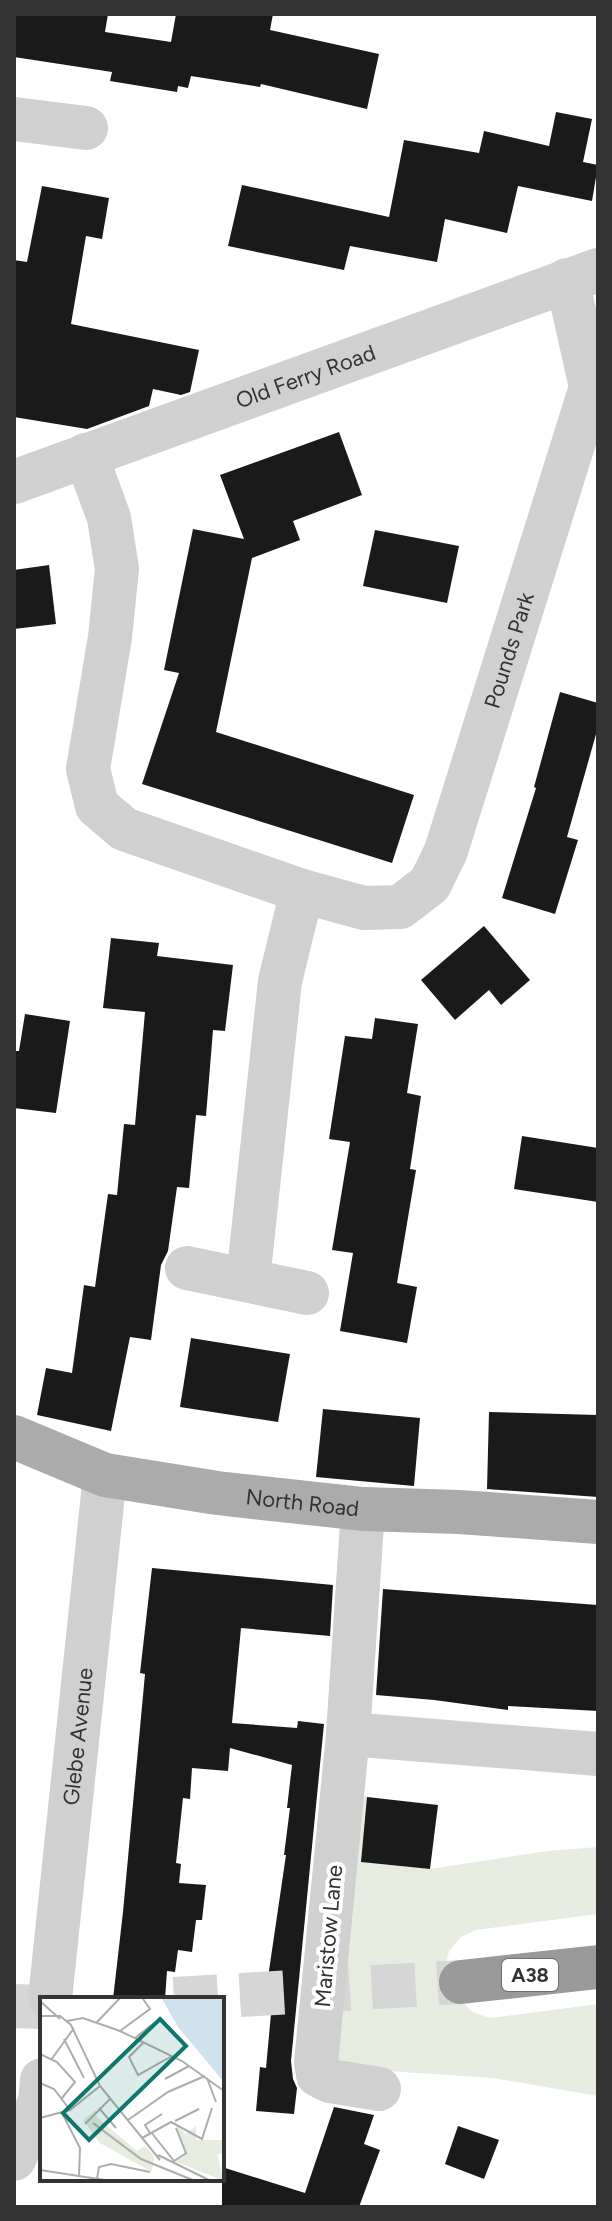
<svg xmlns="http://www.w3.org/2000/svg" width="612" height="2221" font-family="Figtree,sans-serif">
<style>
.green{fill:#e6ecdf}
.building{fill:#1a1a1a}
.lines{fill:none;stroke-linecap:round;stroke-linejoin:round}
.highway-tunnel{stroke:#d6d6d6;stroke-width:44;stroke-dasharray:44 22;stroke-linecap:butt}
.minor{stroke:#d0d0d0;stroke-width:44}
.major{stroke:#ababab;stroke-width:44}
.highway{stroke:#9a9a9a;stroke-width:44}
.labels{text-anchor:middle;stroke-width:8;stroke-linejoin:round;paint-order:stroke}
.shield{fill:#fff;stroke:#707070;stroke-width:2}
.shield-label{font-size:20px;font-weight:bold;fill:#333}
.street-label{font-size:22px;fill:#333;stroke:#fff}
.inset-road{fill:none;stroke:#adadad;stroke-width:2}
.view{fill:#0f766e;fill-opacity:0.15;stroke:#0f766e;stroke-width:4}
.inset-edge{fill:none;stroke:#333;stroke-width:4}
</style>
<rect width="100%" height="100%" fill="#fff"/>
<path class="green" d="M342,1793L377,1798L371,1863L430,1869L548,1851L598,1847V1914L476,1930L461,1937L449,1951L444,1973L452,1993L473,2012L490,2018L598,2004V2096L493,2078L373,2070L316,2063Z"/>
<g class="building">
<path d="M14,14H108L105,32L171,42L176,14H273L270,30L379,54L367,109L261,84L260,87L191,76L188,88L178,86L177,92L110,81L112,72L14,57Z"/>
<path d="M556,112L592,119L583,162L598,165L592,201L518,186L507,233L445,219L437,262L350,246L344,270L228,246L242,185L389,217L404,140L479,153L484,131L549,146Z"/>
<path d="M42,186L109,198L102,239L86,236L71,324L199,350L190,392L181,395L153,389L149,406L87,429L14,417V260L27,262Z"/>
<path d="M339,432L362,495L293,521L300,540L252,558L216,732L414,795L392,863L142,784L179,673L164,670L193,529L244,539L220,475Z"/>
<path d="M375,530L459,546L447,603L363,586Z"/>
<path d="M49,565L56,624L14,629V570Z"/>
<path d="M560,692L598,703V727L567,837L578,840L555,914L502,898L536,788L534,787Z"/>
<path d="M484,926L530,980L501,1005L489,990L455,1020L421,980Z"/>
<path d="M111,938L159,943L157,956L233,965L225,1031L213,1030L206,1116L196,1115L189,1188L177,1187L168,1251L161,1265L151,1340L130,1337L111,1431L37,1415L46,1368L72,1373L84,1285L95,1287L108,1194L117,1195L124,1124L135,1125L145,1012L103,1008Z"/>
<path d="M25,1014L70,1021L56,1113L14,1108V1051H19Z"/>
<path d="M375,1018L418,1024L407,1093L421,1096L410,1169L416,1170L397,1283L417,1287L407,1343L340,1331L353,1253L332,1250L350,1142L329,1139L345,1036L372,1039Z"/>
<path d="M522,1136L598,1148V1202L514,1189Z"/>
<path d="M191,1338L290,1354L278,1422L180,1407Z"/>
<path d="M323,1409L420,1418L414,1486L316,1477Z"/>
<path d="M489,1412L598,1415V1497L487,1489Z"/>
<path d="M152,1568L333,1585L330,1636L241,1628L232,1723L297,1728L298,1721L324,1724L291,2061L293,2079L297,2088L294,2114L256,2111L260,2067L266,2068L273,1992L266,1991L286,1855H284L290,1808H287L292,1765L230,1748L228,1771L192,1768L190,1799L183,1798L176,1863L181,1864L179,1883L206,1885L202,1920H196L192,1952L178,1950L175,1972L167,1971L165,1999H113L123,1912L145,1674L140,1673Z"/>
<path d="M383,1589L598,1605V1711L508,1706V1710L434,1700L376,1695Z"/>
<path d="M367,1797L438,1805L430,1869L361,1862Z"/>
<path d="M334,2107L374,2115L364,2144L380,2150L359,2207H222V2167L305,2193Z"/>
<path d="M458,2126L499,2140L484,2179L445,2164Z"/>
</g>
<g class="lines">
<g class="highway-tunnel">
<path d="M174,1999L461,1982"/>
<path d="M14,2006L42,2007"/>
</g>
<g class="minor">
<path d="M14,119L86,128"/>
<path id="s1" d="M86,455L109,518L117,569L110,637L88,769L97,806L124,829L302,891L364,908L400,907L430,884L446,851L591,387L567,280"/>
<path id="s2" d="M14,482L598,270"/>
<path d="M187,1268L307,1293"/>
<path d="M248,1280L280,981L302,891"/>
<path d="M363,1509L348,1734L316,2063L318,2075L330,2081L379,2089"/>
<path d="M348,1734L598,1754"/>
<path id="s3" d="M50,1999L105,1475"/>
<path d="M14,2159L40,2102L42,2080"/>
</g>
<path class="major" id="s4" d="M14,1437L105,1475L217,1493L363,1509L459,1512L598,1522"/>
<path class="highway" d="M461,1982L598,1967"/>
</g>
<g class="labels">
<rect class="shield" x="502" y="1959" width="56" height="32" rx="6"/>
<g class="shield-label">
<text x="530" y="1982">A38</text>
</g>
<g class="street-label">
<text dy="8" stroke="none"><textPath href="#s2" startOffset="310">Old Ferry Road</textPath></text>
<text dy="8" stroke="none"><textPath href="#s1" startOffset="968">Pounds Park</textPath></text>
<text dy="8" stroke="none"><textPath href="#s4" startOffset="298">North Road</textPath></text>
<text dy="8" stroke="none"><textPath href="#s3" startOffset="264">Glebe Avenue</textPath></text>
<text transform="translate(328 1936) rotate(-85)" y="8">Maristow Lane</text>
</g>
</g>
<g transform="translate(40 1997)">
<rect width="184" height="184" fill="#fff"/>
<path d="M56,113L57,120L92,150L97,154L105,149L114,159L112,175L60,146L43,123ZM136,128L146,137L156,129V143H184V157H177L184,184L134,164L145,158Z" fill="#e6ecdf"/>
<path d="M121,0H184V85L138,30Z" fill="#cfe2ee"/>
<path class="inset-road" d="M0,4L20,22M0,19H20L31,28L60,89L120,163M27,24L43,21L80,34L142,64L184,94M57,25L81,0M80,34L110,12L103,2M95,41L114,26M24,42L44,81M104,45L89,60L98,78L132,59M0,57L17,65L35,85L22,101M11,63L34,31M167,81L176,105M125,82L149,69M0,86L14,92L30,113M59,111L76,131M22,116L40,151L39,179M0,121L30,113L60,89M88,123L128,95L165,79M135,124L159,112M53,126L101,162L155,184M45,127L70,102M111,135L134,164L146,156L136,131M110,136L105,128L122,117M102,141L131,125L162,142L172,111M118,158L171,184M0,173L71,184M57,182L59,170L71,167L110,175"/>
<path class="view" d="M120,22L146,49L49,143L23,116Z"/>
<rect width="184" height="184" class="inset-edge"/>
</g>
<rect width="612" height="2221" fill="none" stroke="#333333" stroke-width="32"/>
</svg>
